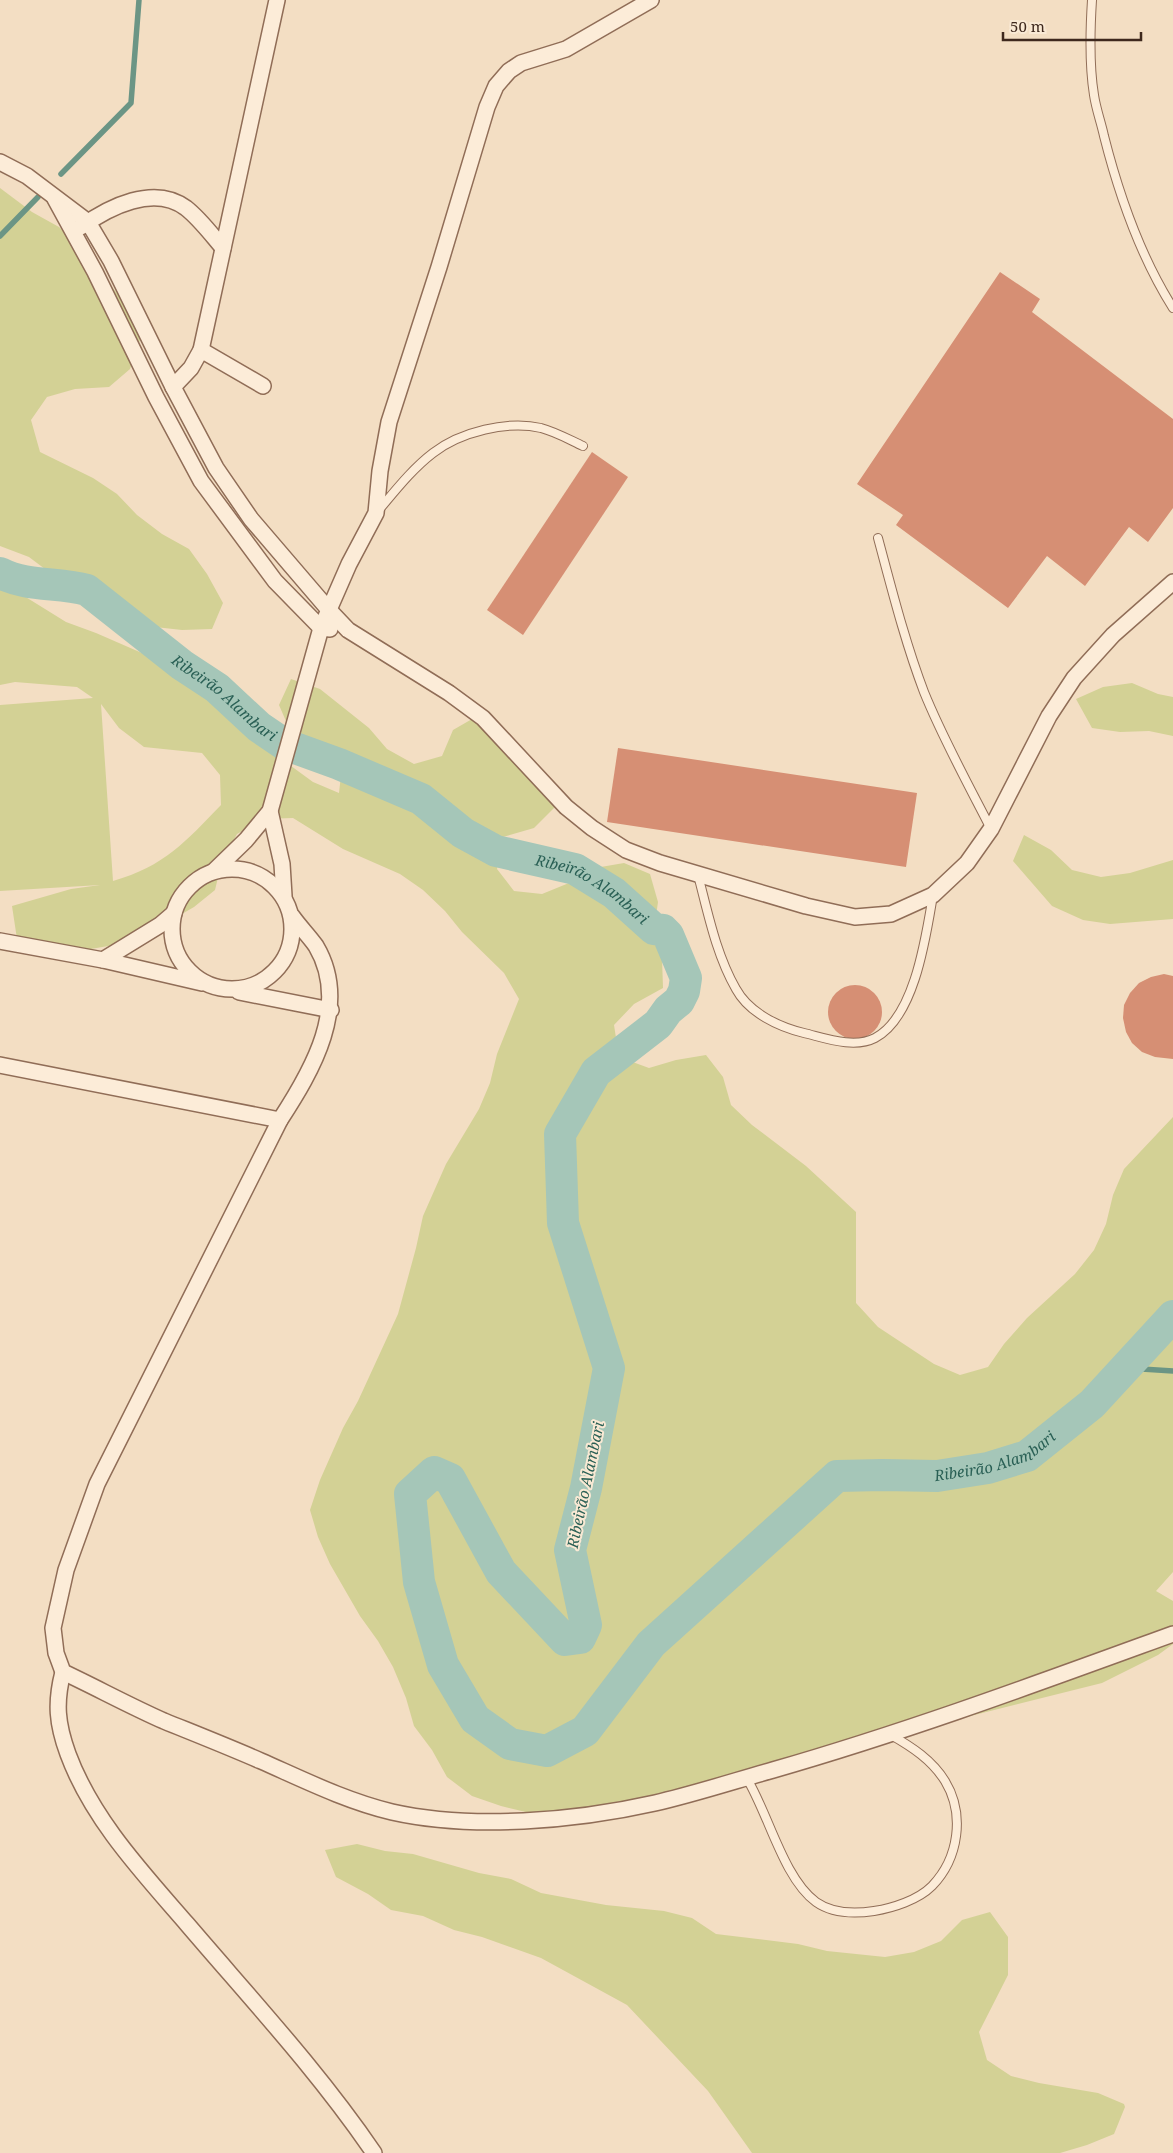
<svg xmlns="http://www.w3.org/2000/svg" width="1173" height="2153" font-family="'Noto Serif',serif">
<style>
.green{fill:#d3d195;fill-rule:evenodd}
.lines{fill:none;stroke-linecap:round;stroke-linejoin:round}
.stream{stroke:#6b9585;stroke-width:5.5}
.river{stroke:#a5c6b8;stroke-width:32}
.building{fill:#d68f74}
.service-casing{stroke:#906d57;stroke-width:10}
.minor-casing{stroke:#906d57;stroke-width:18}
.service{stroke:#fcecd8;stroke-width:8}
.minor{stroke:#fcecd8;stroke-width:15}
.labels{text-anchor:middle;stroke-width:4;stroke-linejoin:round;paint-order:stroke}
.water-label{font-size:15px;font-style:italic;fill:#2a6055;stroke:#f9e9d4}
</style>
<rect width="100%" height="100%" fill="#f3dec3"/>
<g class="green">
<path d="M0,188L32,212L59,227L80,247L132,312L140,340L130,369L109,387L75,389L47,397L31,420L40,452L93,478L117,494L137,515L162,534L189,549L207,574L223,603L212,629L182,630L155,627L126,620L103,604L77,593L29,557L0,546Z"/>
<path d="M0,584L16,591L66,622L96,633L174,667L201,682L247,725L265,747L313,782L339,793L342,766L292,735L279,705L291,679L320,689L369,728L387,749L414,764L442,756L453,730L479,715L547,779L555,807L534,828L503,837L497,869L514,891L542,894L569,883L595,868L624,863L650,874L658,902L654,930L662,958L663,988L634,1004L614,1025L619,1057L649,1068L676,1060L706,1055L723,1077L731,1105L752,1125L806,1166L856,1212V1303L878,1327L934,1364L960,1375L988,1367L1004,1344L1027,1318L1075,1274L1094,1250L1106,1224L1113,1195L1124,1169L1173,1117V1572L1156,1591L1173,1601V1644L1158,1655L1102,1683L565,1818L530,1813L501,1806L472,1796L447,1777L432,1750L414,1726L406,1698L393,1667L378,1641L360,1616L330,1564L318,1537L310,1510L320,1480L343,1428L358,1401L398,1314L416,1248L423,1216L446,1164L479,1109L490,1083L497,1054L519,999L504,973L462,932L445,911L423,890L400,874L343,849L293,818L263,819L237,834L222,861L215,890L194,907L142,937L114,945L85,950L17,939L12,906L71,889L100,885L0,891V705L93,698L77,687L15,682L0,685ZM101,704L119,728L144,747L202,753L220,775L221,805C185,842 165,866 113,881Z"/>
<path d="M1132,683L1158,694L1173,697V736L1149,731L1120,732L1092,728L1076,699L1103,687Z"/>
<path d="M1024,835L1051,850L1072,870L1101,877L1130,873L1173,860V919L1110,924L1083,920L1052,906L1013,861Z"/>
<path d="M357,1844L385,1851L413,1854L479,1873L511,1879L541,1893L606,1905L664,1911L692,1918L716,1934L798,1944L827,1951L885,1957L914,1952L941,1941L962,1920L990,1912L1008,1937V1975L979,2032L987,2060L1011,2076L1039,2083L1098,2093L1124,2104L1125,2107L1114,2134L1087,2145L1060,2153H752L708,2091L627,2005L541,1958L482,1937L454,1930L423,1916L391,1910L368,1894L336,1877L325,1850Z"/>
</g>
<g class="lines">
<g class="stream">
<path d="M61,174L131,103L139,0"/>
<path d="M0,236L38,197"/>
<path d="M1126,1368L1173,1371"/>
</g>
<path class="river" id="s1" d="M0,573C27,587 58,582 87,590L182,665L217,688L259,727L284,744L339,764L421,799L463,833L496,851L575,869L614,893L654,929L663,930L668,935L686,978L684,991L679,1001L668,1010L658,1024L596,1072L560,1134L563,1223L609,1368L586,1488L570,1550L586,1625L580,1638L565,1640L501,1572L450,1479L434,1472L410,1494L419,1582L443,1665L475,1719L510,1744L547,1751L585,1731L651,1644L837,1476L883,1475L937,1476L988,1468L1027,1456L1092,1404L1173,1316"/>
</g>
<g class="building">
<path d="M1000,272L1040,299L1032,312L1173,419V508L1148,542L1129,527L1085,586L1047,556L1008,608L896,525L903,515L857,484Z"/>
<path d="M592,452L628,477L523,635L487,610Z"/>
<path d="M618,748L917,793L906,867L607,822Z"/>
<path d="M1164,974L1173,976V1059L1155,1057L1142,1052L1132,1043L1126,1032L1123,1018L1124,1005L1130,993L1139,983L1151,977Z"/>
<circle cx="855" cy="1012" r="27"/>
</g>
<g class="lines">
<g class="service-casing">
<g id="service">
<path d="M1092,0C1090,31 1089,64 1094,95C1096,109 1101,122 1104,136C1119,195 1140,256 1173,308"/>
<path d="M378,511C395,491 412,469 433,453C460,432 508,420 541,428C556,432 570,440 583,446"/>
<path d="M878,538C892,590 905,642 924,692C943,739 968,784 991,829"/>
<path d="M698,875C708,913 716,954 736,989C749,1013 779,1027 804,1033C825,1038 854,1049 875,1038C915,1017 926,936 933,895"/>
<path d="M746,1777C768,1812 783,1878 816,1902C833,1914 854,1914 874,1911C893,1908 918,1900 932,1886C959,1858 965,1814 945,1781C932,1760 912,1747 891,1735"/>
</g>
</g>
<g class="minor-casing">
<g id="minor">
<path d="M0,162L27,176L88,222L111,261L173,387L216,468L251,519L329,610L348,630L449,693L483,718L566,807L592,828L626,850L660,863L806,906L855,917L891,914L933,895L967,863L991,829L1049,716L1074,678L1113,635L1173,582"/>
<path d="M55,199L95,272L156,397L201,481L275,581L321,628L330,629"/>
<path d="M81,227C109,207 154,184 186,208C200,219 211,234 223,248"/>
<path d="M201,350L263,386"/>
<path d="M173,387L191,368L201,350L277,0"/>
<path d="M270,811L282,864L284,896"/>
<circle cx="232" cy="929" r="60"/>
<path d="M214,871L246,840L270,811L321,628L349,564L376,513L380,471L389,422L439,267L487,107L496,86L509,71L521,63L566,49L651,0"/>
<path d="M292,916C299,926 309,936 316,946C351,1005 312,1071 280,1120L97,1484L66,1570L53,1628L56,1653L63,1672C97,1688 130,1706 164,1721C196,1734 229,1747 261,1761C304,1780 346,1801 392,1812C472,1830 575,1821 655,1803C694,1794 734,1781 773,1770C909,1731 1041,1682 1173,1634"/>
<path d="M0,941L103,960L160,925L174,913"/>
<path d="M103,960L202,983"/>
<path d="M239,992L331,1010"/>
<path d="M0,1065L280,1120"/>
<path d="M63,1672C55,1703 57,1724 68,1754C92,1819 142,1872 187,1924C251,1999 318,2071 374,2153"/>
</g>
</g>
<use href="#service" class="service"/>
<use href="#minor" class="minor"/>
</g>
<g class="labels">
<g class="water-label">
<text dy="5" stroke="none"><textPath href="#s1" startOffset="264">Ribeirão Alambari</textPath></text>
<text dy="5" stroke="none"><textPath href="#s1" startOffset="684">Ribeirão Alambari</textPath></text>
<text dy="5" stroke="none"><textPath href="#s1" startOffset="2694">Ribeirão Alambari</textPath></text>
<text transform="translate(586 1485) rotate(-78)" y="5">Ribeirão Alambari</text>
</g>
</g>
<path d="M1003 32v8h138v-8" fill="none" stroke="#3e281d" stroke-width="2.5"/>
<text x="1010" y="32" font-size="15" fill="#3e281d" stroke="#f9e9d4" stroke-width="4" paint-order="stroke">50 m</text>
</svg>
